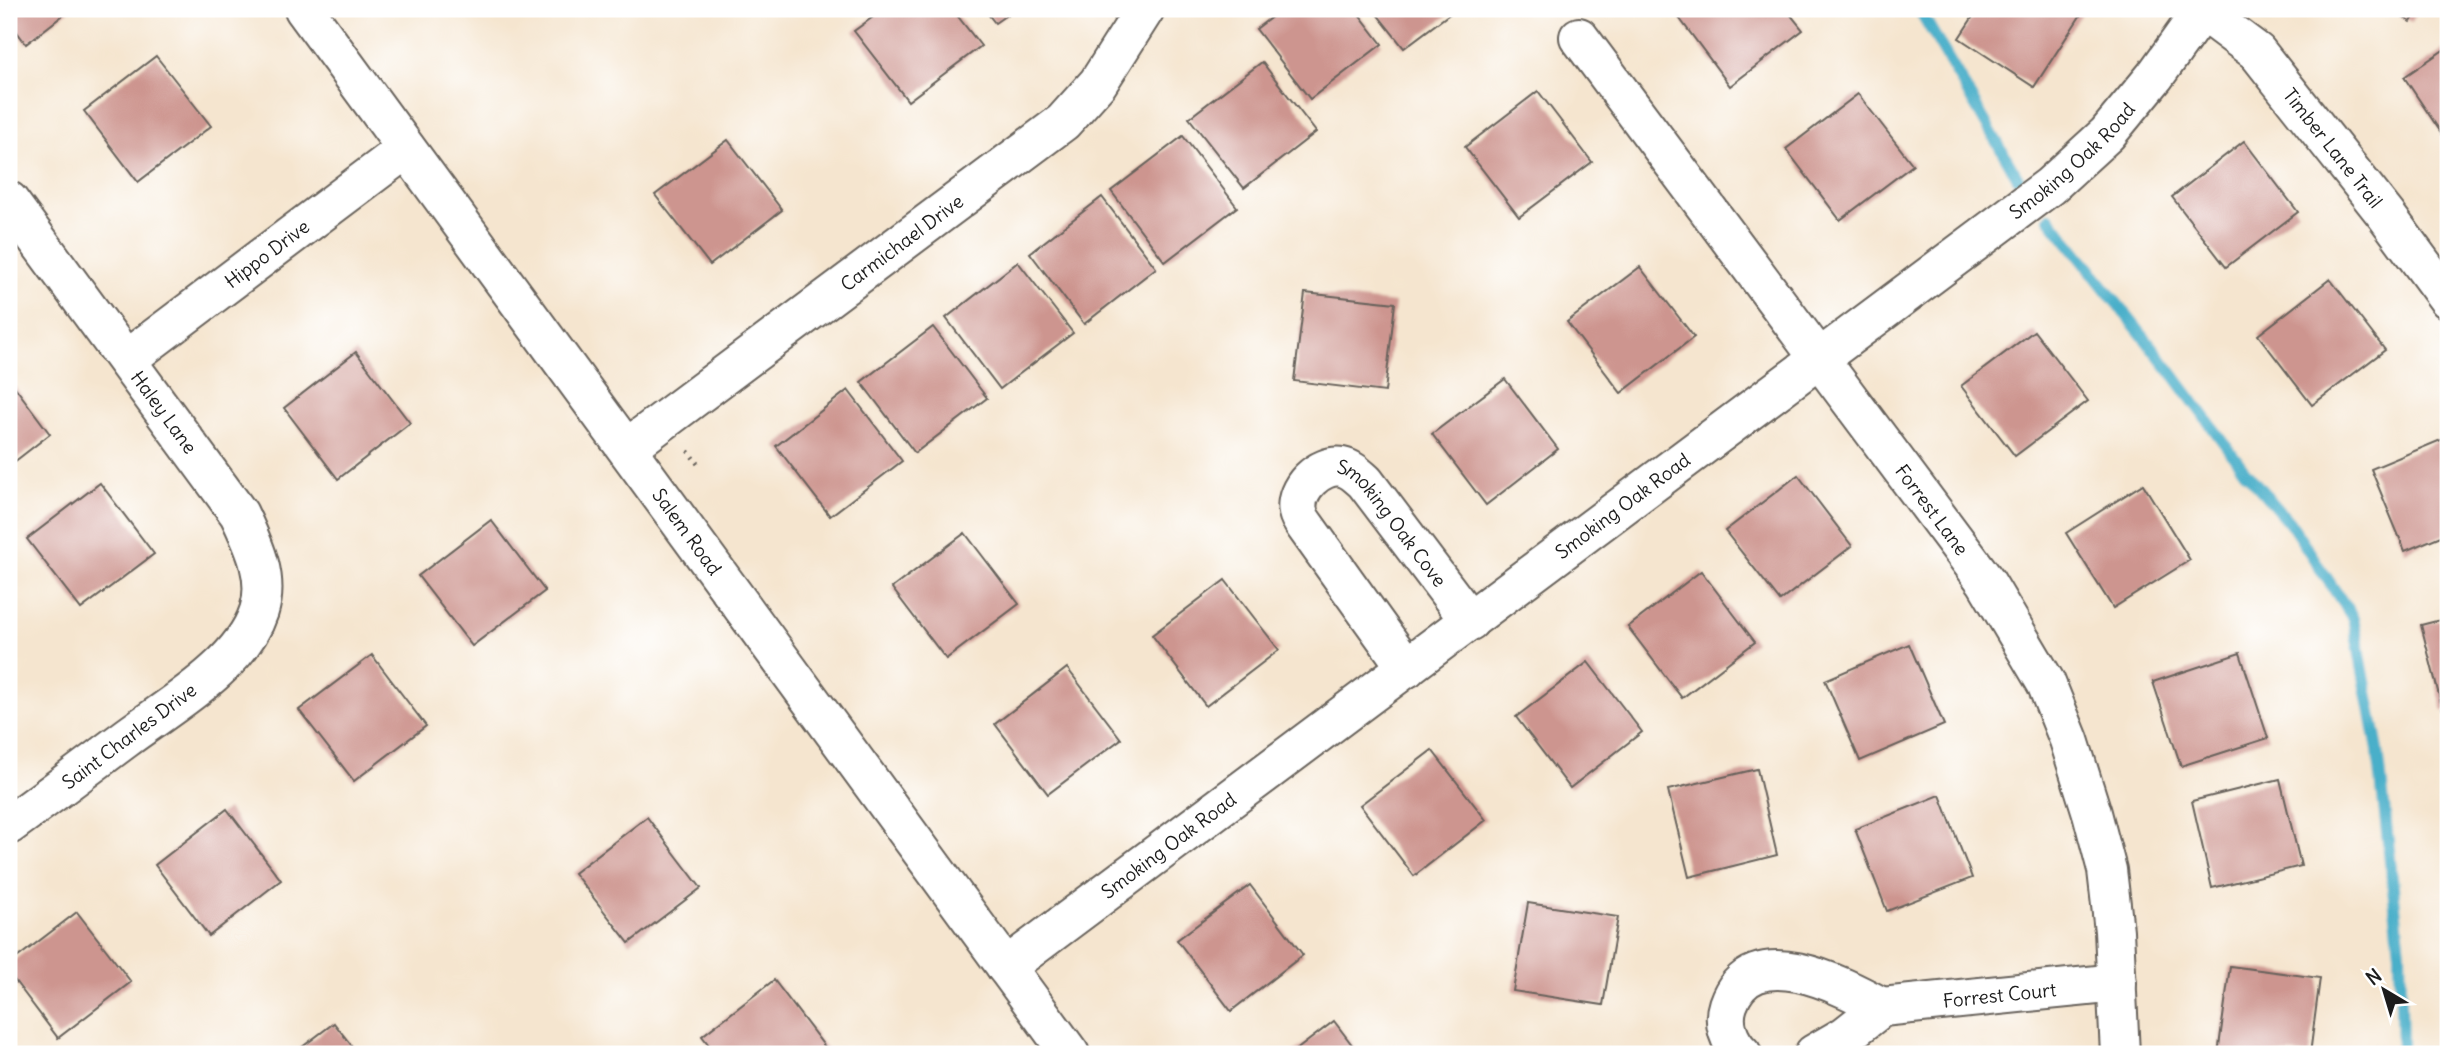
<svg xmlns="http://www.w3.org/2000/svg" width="2457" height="1063" font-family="Delius,sans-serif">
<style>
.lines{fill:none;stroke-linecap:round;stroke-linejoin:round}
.stream{stroke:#4aafc9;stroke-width:12}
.building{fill:#cd958f}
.minor-casing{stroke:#68625b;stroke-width:42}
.secondary-casing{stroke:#68625b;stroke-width:42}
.path{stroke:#68625b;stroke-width:4.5;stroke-dasharray:2 5;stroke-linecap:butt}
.minor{stroke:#fff;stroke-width:38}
.secondary{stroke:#fff;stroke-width:38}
.labels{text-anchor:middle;stroke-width:6;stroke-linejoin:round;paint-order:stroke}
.street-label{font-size:19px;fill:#1c1c1c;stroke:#fff}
</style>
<rect width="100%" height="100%" fill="#fff"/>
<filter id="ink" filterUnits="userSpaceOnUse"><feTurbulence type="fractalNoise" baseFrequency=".0143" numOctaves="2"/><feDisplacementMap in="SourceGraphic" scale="14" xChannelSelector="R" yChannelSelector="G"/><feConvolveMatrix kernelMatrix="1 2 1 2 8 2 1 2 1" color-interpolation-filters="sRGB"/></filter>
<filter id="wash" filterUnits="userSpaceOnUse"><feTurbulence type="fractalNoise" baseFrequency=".00686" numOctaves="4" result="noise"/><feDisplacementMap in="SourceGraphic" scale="28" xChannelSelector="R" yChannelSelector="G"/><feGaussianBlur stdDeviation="1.57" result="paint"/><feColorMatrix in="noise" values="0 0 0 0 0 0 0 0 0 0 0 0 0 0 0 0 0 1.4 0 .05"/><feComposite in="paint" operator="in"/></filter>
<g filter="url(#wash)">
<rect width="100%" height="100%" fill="#f5e5cf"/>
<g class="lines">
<g class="stream">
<path d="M1919,9L2019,180"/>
<path d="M2049,218L2170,370L2244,470L2293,527L2353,618L2378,750L2400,952L2402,1054"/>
</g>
</g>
<g id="blocks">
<g class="building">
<path d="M9,9H71L26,44L9,21Z"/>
<path d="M884,9H952L981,46L908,101L854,31Z"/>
<path d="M984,9H1015L995,23Z"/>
<path d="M1282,9H1355L1382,44L1310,99L1256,29Z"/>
<path d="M1373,9H1456L1404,48Z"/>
<path d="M1685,9H1786L1803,30L1730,86L1677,15Z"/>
<path d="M1978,9H2082L2084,10L2034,87L1959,38Z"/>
<path d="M2389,9H2419L2411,22Z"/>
<path d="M2448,47V143L2404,77Z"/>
<path d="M156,56L211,126L138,182L84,111Z"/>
<path d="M1262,62L1316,132L1244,188L1189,118Z"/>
<path d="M1538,91L1592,162L1519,217L1465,147Z"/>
<path d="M1858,94L1913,165L1840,220L1786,149Z"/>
<path d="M1183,136L1237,207L1165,262L1111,191Z"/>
<path d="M728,140L782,210L710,265L655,195Z"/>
<path d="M2244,141L2298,212L2226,267L2172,197Z"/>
<path d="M1102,197L1156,268L1084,324L1030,253Z"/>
<path d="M1018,262L1073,333L1000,389L946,318Z"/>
<path d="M1640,267L1694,337L1621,393L1567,322Z"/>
<path d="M2330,279L2385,350L2312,405L2258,335Z"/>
<path d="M1305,293L1395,303L1385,392L1294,381Z"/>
<path d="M933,327L987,398L915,453L861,382Z"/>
<path d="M2034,331L2088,401L2015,456L1961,386Z"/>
<path d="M356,352L410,423L338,479L284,408Z"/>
<path d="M9,379L50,434L9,466Z"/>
<path d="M1505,379L1558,449L1486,505L1432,434Z"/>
<path d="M848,390L902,461L830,516L776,446Z"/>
<path d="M2448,437V533L2405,551L2371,469Z"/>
<path d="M1798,475L1852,546L1780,601L1725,531Z"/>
<path d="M100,483L154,554L81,609L27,539Z"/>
<path d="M2143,484L2190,560L2113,608L2066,533Z"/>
<path d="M491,520L545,591L472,646L418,576Z"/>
<path d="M965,533L1019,604L946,659L892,588Z"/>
<path d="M1701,571L1755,642L1682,698L1628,627Z"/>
<path d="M1225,580L1279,650L1206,706L1152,635Z"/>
<path d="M2448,618V710L2443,711L2421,625Z"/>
<path d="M1909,644L1944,725L1860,761L1825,680Z"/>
<path d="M2240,653L2268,738L2181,766L2153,682Z"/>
<path d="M372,655L426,726L354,781L299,710Z"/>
<path d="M1588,662L1642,732L1570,788L1516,717Z"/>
<path d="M1067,668L1121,739L1048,794L995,724Z"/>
<path d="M1432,750L1486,820L1414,876L1360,805Z"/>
<path d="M1757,769L1777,855L1689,877L1668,790Z"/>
<path d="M2280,779L2301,866L2212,888L2192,801Z"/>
<path d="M1940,795L1972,878L1887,911L1855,829Z"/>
<path d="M227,809L281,880L209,936L155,865Z"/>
<path d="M647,817L701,888L629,943L574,873Z"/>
<path d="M1250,885L1303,955L1231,1011L1177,940Z"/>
<path d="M1528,903L1618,917L1603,1005L1513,991Z"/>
<path d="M77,912L131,982L58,1038L9,973V964Z"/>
<path d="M2230,966L2320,978L2310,1054H2218Z"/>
<path d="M774,980L828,1051L823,1054H716L702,1036Z"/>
<path d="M1334,1021L1359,1054H1291Z"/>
<path d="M334,1023L358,1054H293Z"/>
</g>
</g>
</g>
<g filter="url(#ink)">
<use href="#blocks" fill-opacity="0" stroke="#68625b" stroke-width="2"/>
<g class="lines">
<g class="minor-casing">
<g id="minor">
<path id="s1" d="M2202,11L2257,52L2386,215L2448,299"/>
<path id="s2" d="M1579,37L1986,582L2046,683L2069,740L2092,813L2107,870L2114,931L2120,1054"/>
<path id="s3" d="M9,201L239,514C253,544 270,577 259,611C241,666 169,706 125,739C86,768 48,797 9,825"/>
<path id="s4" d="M127,359L406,149"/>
<path id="s5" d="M627,448L1063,122L1098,83L1145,9"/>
<path id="s6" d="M1407,668L1306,527C1303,523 1299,517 1298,512C1293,489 1320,463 1342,467C1352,469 1358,476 1365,482L1470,621"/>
<path id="s7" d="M1006,967L2050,186L2107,134L2155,76L2203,9"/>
<path d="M1742,1054C1729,1042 1722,1023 1728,1005C1751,937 1841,985 1882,1007"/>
<path id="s8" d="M1814,1054L1845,1036L1882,1007L2117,983"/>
</g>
</g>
<g class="secondary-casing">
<g id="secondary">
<path id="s9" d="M304,9L1070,1054"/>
</g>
</g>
<path class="path" d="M688,451L700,467"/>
<use href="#minor" class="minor"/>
<use href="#secondary" class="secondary"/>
</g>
</g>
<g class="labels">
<g class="street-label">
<text dy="7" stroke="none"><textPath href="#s1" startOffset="191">Timber Lane Trail</textPath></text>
<text dy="7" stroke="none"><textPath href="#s7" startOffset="1337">Smoking Oak Road</textPath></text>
<text dy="7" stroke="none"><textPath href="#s5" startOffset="343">Carmichael Drive</textPath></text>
<text dy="7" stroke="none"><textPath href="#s4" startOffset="175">Hippo Drive</textPath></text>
<text dy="7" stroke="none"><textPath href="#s3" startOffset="262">Haley Lane</textPath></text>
<text dy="7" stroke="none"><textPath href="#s7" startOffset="770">Smoking Oak Road</textPath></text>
<text dy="7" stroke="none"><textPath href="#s2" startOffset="590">Forrest Lane</textPath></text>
<text dy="7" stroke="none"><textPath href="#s6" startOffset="338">Smoking Oak Cove</textPath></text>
<text dy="7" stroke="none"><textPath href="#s9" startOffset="648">Salem Road</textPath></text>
<text transform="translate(129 736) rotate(-37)" y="7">Saint Charles Drive</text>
<text dy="7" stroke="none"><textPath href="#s7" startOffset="203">Smoking Oak Road</textPath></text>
<text dy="7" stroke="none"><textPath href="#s8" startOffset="201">Forrest Court</textPath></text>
</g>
</g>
<rect width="2457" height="1063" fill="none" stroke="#fff" stroke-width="35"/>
<g transform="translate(2384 990) rotate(322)" stroke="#ffffff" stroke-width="5" paint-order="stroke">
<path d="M0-5L12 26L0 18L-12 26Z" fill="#1c1c1c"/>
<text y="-10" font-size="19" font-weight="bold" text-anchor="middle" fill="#1c1c1c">N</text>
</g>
</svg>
